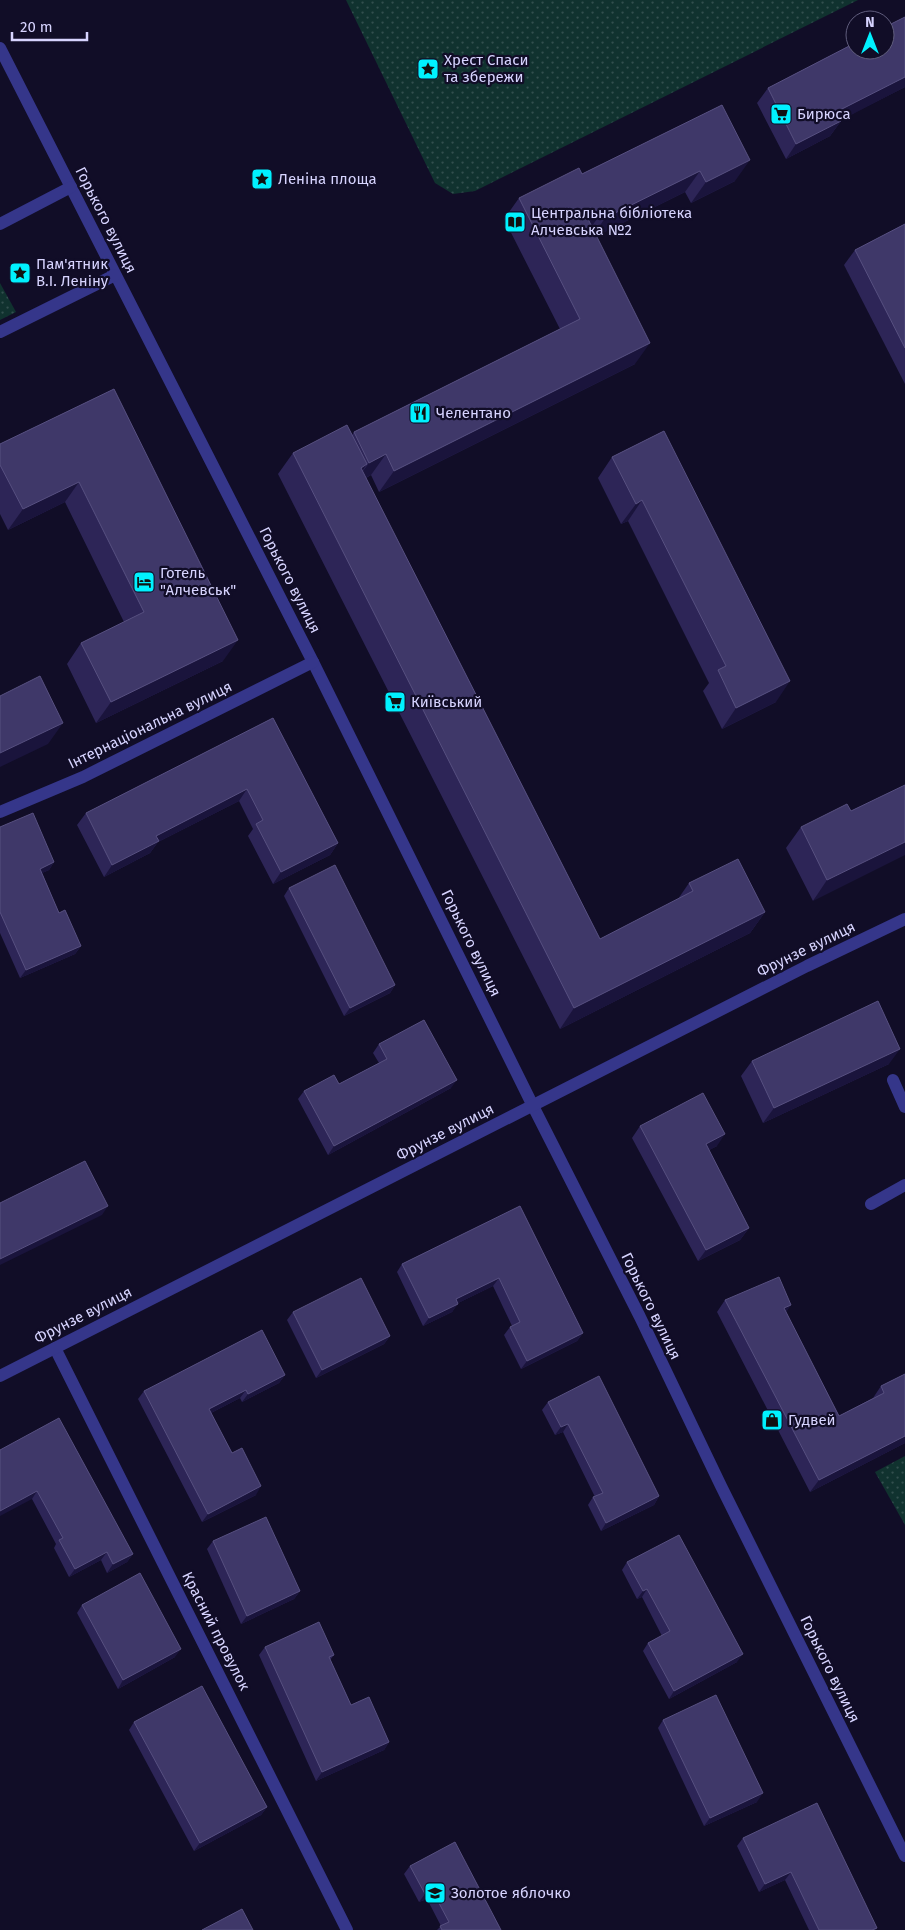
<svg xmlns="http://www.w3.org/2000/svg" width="905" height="1930" font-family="'Fira Sans',sans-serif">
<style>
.park{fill:url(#park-dots)}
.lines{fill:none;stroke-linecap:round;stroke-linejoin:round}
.minor{stroke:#35368a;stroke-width:12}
.tertiary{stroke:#35368a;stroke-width:12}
.wall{fill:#2d2557}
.shaded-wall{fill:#1a143c}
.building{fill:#3f3869;stroke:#575080}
.labels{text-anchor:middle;stroke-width:4.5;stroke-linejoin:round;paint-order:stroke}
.poi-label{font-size:15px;fill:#d7d4ff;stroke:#110d27;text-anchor:start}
.street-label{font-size:15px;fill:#d7d4ff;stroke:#110d27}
</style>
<defs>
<pattern id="park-dots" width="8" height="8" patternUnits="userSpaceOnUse" patternTransform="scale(1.25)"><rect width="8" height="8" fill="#10322f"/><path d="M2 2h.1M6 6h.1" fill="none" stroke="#324f4e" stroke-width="1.8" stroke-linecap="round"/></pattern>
</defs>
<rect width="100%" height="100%" fill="#110d27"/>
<g class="park">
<path d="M346,0H858L475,191L453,194L435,183Z"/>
<path d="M0,283L16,312L0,320Z"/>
<path d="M905,1456V1525L875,1472Z"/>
</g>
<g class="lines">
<g class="minor">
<path d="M0,48L313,662L533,1106L640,1317L721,1486L905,1856"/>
<path d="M0,224L71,187"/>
<path d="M0,332L115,275"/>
<path d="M0,812L83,777L313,662"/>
<path d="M893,1080L905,1107"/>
<path d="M871,1204L905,1185"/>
<path d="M55,1348L347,1930"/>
</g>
<path class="tertiary" d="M0,1376L807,966L905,919"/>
</g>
<g class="wall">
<path d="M905,17V87L840,120L841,121L830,136L786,159L757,103L768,88Z"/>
<path d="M722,105L735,181L691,203L685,192L596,236L635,364L379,492L371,475L366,478L600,939L678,899L689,883L765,912L750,933L560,1029L278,474L293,453L352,435L354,432L560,329L504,219L519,198L582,174Z"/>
<path d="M905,224V384L844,265L855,250Z"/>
<path d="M114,389L223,661L96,723L67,664L81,643L124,622L65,502L8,530L0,514V444Z"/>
<path d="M664,431L776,702L722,729L703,691L709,683L628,521L621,524L598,478L612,457Z"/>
<path d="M273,718L338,843L330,855L273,884L248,836L253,829L239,801L158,842L150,853L104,877L77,825L86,813Z"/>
<path d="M905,785L813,901L786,848L801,827L851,811Z"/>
<path d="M0,827L54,862L49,870L42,873L59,913L81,946L75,954L20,978L0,933Z"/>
<path d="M289,888L395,985L390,993L344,1016L284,896Z"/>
<path d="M379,1044L451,1088L328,1155L298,1099L304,1091L339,1084L379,1063L373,1053Z"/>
<path d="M752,1061L889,1064L763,1123L741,1076Z"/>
<path d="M640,1126L717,1146L709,1150L749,1228L740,1240L698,1261L632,1138Z"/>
<path d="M520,1206L583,1333L577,1341L521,1369L504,1335L510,1327L512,1326L493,1286L458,1303L452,1312L423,1326L397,1272L402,1264Z"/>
<path d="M725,1300L786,1312L839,1416L873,1398L881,1386L905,1374V1443L810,1492L717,1312Z"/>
<path d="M293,1312L390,1336L384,1344L316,1378L287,1320Z"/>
<path d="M285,1375L279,1383L242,1402L240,1398L211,1413L232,1453L256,1495L202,1522L138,1399L144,1391Z"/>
<path d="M548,1402L659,1496L654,1505L601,1531L588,1505L593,1497H595L563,1432L555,1435L542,1410Z"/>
<path d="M0,1450L133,1554L127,1562L107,1573L101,1560L69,1577L54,1548L56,1544L32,1499Z"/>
<path d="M213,1541L300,1591L294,1599L241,1624L207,1549Z"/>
<path d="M627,1562L737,1662L669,1699L643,1651L648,1643L662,1636L642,1597L637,1599L622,1570Z"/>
<path d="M82,1605L175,1657L118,1689L77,1613Z"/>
<path d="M265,1647L334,1655L330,1660L351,1705L389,1742L384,1750L316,1781L259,1655Z"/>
<path d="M663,1720L757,1802L704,1826L658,1728Z"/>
<path d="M134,1722L267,1807L261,1815L194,1851L129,1730Z"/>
<path d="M743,1838L877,1928L875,1930H809L785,1880L759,1892L737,1846Z"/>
<path d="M410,1866L501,1930H437L441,1926L427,1899L419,1902L404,1874Z"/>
</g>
<g class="shaded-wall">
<path d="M905,77V87L826,128L836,112Z"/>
<path d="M841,121L830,136L786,159L796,144Z"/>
<path d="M750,160L735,181L691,203L706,182Z"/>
<path d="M700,171L685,192L591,239L605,218Z"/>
<path d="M602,212L587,233L588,219Z"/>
<path d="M650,343L635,364L379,492L394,471Z"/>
<path d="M386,454L371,475L354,483L369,463Z"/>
<path d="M367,464L353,485L361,468Z"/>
<path d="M79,482L65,502L8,530L23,509Z"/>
<path d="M642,500L628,521L621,524L636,504Z"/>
<path d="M238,640L223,661L96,723L111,702Z"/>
<path d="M790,681L776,702L722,729L736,708Z"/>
<path d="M63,723L48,744L0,767V753Z"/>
<path d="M247,789L239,801L158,842L150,853L104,877L112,865L156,836Z"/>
<path d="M905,842V855L813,901L827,880Z"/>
<path d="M338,843L330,855L273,884L281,872Z"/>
<path d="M54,862L49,870L34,877L40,869Z"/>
<path d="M765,912L750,933L560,1029L574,1008Z"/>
<path d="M81,946L75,954L20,978L26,970Z"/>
<path d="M395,985L390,993L344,1016L350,1008Z"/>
<path d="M900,1049L889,1064L763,1123L774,1108Z"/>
<path d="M457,1080L451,1088L328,1155L334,1146Z"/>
<path d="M725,1134L717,1146L698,1156L706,1144Z"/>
<path d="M108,1206L102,1215L0,1265V1259Z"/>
<path d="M749,1228L740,1240L698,1261L706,1250Z"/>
<path d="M499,1278L493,1286L450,1307L456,1299Z"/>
<path d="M458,1304L452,1312L423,1326L429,1318Z"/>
<path d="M791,1305L783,1317L784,1308Z"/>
<path d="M583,1333L577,1341L521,1369L527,1361Z"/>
<path d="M390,1336L384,1344L316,1378L322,1370Z"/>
<path d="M285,1375L279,1383L242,1402L248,1394Z"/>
<path d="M246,1390L240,1398L203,1417L209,1409Z"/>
<path d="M568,1424L563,1432L555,1435L561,1427Z"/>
<path d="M905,1436V1443L810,1492L819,1480Z"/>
<path d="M261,1486L256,1495L202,1522L208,1514Z"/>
<path d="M37,1491L32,1499L0,1516V1511Z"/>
<path d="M659,1496L654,1505L601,1531L606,1523Z"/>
<path d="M107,1552L101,1560L69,1577L75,1569Z"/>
<path d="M133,1554L127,1562L107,1573L113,1564Z"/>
<path d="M647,1589L642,1597L637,1599L643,1591Z"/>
<path d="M300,1591L294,1599L241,1624L247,1616Z"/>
<path d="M181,1649L175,1657L118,1689L123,1680Z"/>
<path d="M743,1654L737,1662L669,1699L674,1691Z"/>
<path d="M389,1742L384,1750L316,1781L322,1772Z"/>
<path d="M763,1793L757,1802L704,1826L710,1818Z"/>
<path d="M267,1807L261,1815L194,1851L200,1843Z"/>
<path d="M791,1872L785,1880L759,1892L765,1884Z"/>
<path d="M432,1890L427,1899L419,1902L425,1894Z"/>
</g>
<g class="building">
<path d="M905,17V77L836,112L841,121L796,144L768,88L855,43V50H885V27Z"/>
<path d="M722,105L750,160L706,182L700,171L605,218L602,212L588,219L650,343L394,471L386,454L369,463L354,432L580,319L519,198L579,168L582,174Z"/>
<path d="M905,224V348L855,250Z"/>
<path d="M114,389L238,640L111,702L81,643L144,612L79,482L23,509L0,465V444Z"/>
<path d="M347,425L367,464L361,468L600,939L693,891L689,883L738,859L765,912L574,1008L293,453Z"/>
<path d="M664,431L790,681L736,708L718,670L726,666L642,500L636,504L612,457Z"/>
<path d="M40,676L63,723L0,753V696Z"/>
<path d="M273,718L338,843L281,872L256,824L263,820L247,789L156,836L159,841L112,865L86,813Z"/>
<path d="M905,785V842L827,880L801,827L847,804L851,811Z"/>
<path d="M33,813L54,862L40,869L59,913L65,910L81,946L26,970L0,912V827Z"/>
<path d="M335,865L395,985L350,1008L289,888Z"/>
<path d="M878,1001L900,1049L774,1108L752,1061Z"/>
<path d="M424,1020L457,1080L334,1146L304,1091L334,1075L339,1084L387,1059L379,1044Z"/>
<path d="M703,1093L725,1134L706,1144L749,1228L706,1250L640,1126Z"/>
<path d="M85,1161L108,1206L0,1259V1203Z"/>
<path d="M520,1206L583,1333L527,1361L510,1327L520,1322L499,1278L456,1299L458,1304L429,1318L402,1264Z"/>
<path d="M779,1277L791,1305L784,1308L839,1416L884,1393L881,1386L905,1374V1436L819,1480L725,1300Z"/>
<path d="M361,1278L390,1336L322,1370L293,1312Z"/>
<path d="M262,1330L285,1375L248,1394L246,1390L209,1409L232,1453L242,1448L261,1486L208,1514L144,1391Z"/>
<path d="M599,1376L659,1496L606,1523L593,1497L603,1493L568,1424L561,1427L548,1402Z"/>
<path d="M59,1418L133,1554L113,1564L107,1552L75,1569L59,1540L63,1538L37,1491L0,1511V1450Z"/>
<path d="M266,1517L300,1591L247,1616L213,1541Z"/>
<path d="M679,1535L743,1654L674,1691L648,1643L670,1631L647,1589L643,1591L627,1562Z"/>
<path d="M140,1573L181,1649L123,1680L82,1605Z"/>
<path d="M319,1622L334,1655L329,1657L351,1705L369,1697L389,1742L322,1772L265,1647Z"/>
<path d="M202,1686L267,1807L200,1843L134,1722Z"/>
<path d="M716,1695L763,1793L710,1818L663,1720Z"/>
<path d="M817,1803L877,1928L872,1930H819L791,1872L765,1884L743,1838Z"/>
<path d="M455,1842L501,1930H442L440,1926L449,1922L432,1890L425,1894L410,1866Z"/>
<path d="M242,1909L253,1930H202Z"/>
</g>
<defs>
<g id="sight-square" transform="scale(1.125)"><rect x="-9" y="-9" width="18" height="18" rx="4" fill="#00f1ff" stroke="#110d27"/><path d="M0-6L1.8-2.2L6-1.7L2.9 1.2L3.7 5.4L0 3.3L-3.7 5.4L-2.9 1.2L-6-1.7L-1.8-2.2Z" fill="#111"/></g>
<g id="supermarket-square" transform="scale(1.125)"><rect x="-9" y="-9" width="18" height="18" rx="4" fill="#00f1ff" stroke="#110d27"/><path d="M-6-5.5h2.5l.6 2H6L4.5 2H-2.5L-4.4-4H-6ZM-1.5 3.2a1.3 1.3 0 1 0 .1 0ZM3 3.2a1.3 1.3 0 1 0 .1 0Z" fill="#111"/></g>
<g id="library-square" transform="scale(1.125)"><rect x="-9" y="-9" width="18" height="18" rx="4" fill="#00f1ff" stroke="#110d27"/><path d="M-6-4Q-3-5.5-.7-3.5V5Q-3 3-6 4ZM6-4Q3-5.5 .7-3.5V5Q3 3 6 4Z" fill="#111"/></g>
<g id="restaurant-square" transform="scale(1.125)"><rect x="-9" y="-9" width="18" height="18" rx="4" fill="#00f1ff" stroke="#110d27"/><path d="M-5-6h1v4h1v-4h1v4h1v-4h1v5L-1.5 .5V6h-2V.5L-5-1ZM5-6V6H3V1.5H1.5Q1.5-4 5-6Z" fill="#111"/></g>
<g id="hotel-square" transform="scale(1.125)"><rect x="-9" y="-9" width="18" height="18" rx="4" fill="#00f1ff" stroke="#110d27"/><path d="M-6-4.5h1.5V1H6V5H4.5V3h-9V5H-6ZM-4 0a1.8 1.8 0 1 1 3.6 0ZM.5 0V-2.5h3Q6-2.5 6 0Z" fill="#111"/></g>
<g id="shop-square" transform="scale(1.125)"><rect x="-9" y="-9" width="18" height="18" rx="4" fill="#00f1ff" stroke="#110d27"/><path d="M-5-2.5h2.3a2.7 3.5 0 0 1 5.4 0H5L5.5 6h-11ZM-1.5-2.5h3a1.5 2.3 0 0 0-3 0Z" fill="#111"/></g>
<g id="school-square" transform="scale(1.125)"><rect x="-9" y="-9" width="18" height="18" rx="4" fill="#00f1ff" stroke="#110d27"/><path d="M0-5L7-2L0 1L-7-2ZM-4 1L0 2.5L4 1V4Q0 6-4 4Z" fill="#111"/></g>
</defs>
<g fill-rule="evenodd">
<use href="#sight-square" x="428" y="69"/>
<use href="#supermarket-square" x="781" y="114"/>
<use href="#sight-square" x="262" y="179"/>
<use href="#library-square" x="515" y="222"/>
<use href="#sight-square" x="20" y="273"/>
<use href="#restaurant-square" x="420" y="413"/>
<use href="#hotel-square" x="144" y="582"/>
<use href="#supermarket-square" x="395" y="702"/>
<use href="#shop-square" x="772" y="1420"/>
<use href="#school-square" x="435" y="1893"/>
</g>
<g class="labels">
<g class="poi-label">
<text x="444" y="65">Хрест Спаси<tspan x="444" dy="17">та збережи</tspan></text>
<text x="797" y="119">Бирюса</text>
<text x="278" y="184">Леніна площа</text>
<text x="531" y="218">Центральна бібліотека<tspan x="531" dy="17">Алчевська №2</tspan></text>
<text x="36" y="269">Пам'ятник<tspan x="36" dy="17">В.I. Ленiну</tspan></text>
<text x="436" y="418">Челентано</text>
<text x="160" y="578">Готель<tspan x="160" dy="17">"Алчевськ"</tspan></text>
<text x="411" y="707">Київський</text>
<text x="788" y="1425">Гудвей</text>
<text x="451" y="1898">Золотое яблочко</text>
</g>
<g class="street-label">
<text transform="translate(106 220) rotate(63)" y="5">Горького вулиця</text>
<text transform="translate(290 580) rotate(63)" y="5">Горького вулиця</text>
<text transform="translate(150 725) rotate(-26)" y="5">Інтернаціональна вулиця</text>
<text transform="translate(471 943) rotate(64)" y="5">Горького вулиця</text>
<text transform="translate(806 949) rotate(-26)" y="5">Фрунзе вулиця</text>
<text transform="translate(445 1132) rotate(-27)" y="5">Фрунзе вулиця</text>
<text transform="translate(651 1306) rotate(64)" y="5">Горького вулиця</text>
<text transform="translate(83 1315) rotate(-27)" y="5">Фрунзе вулиця</text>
<text transform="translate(216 1631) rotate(63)" y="5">Красний провулок</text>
<text transform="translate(830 1669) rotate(64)" y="5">Горького вулиця</text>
</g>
</g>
<g transform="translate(870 35)"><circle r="24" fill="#110d27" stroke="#605d7d"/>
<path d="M0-4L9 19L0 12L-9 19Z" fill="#00f1ff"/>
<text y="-8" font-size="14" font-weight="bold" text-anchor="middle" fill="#d7d4ff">N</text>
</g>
<path d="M12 32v8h75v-8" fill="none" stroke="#d7d4ff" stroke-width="2.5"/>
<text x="20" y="32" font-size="15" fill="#d7d4ff" stroke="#110d27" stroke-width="4" paint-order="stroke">20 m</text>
</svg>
